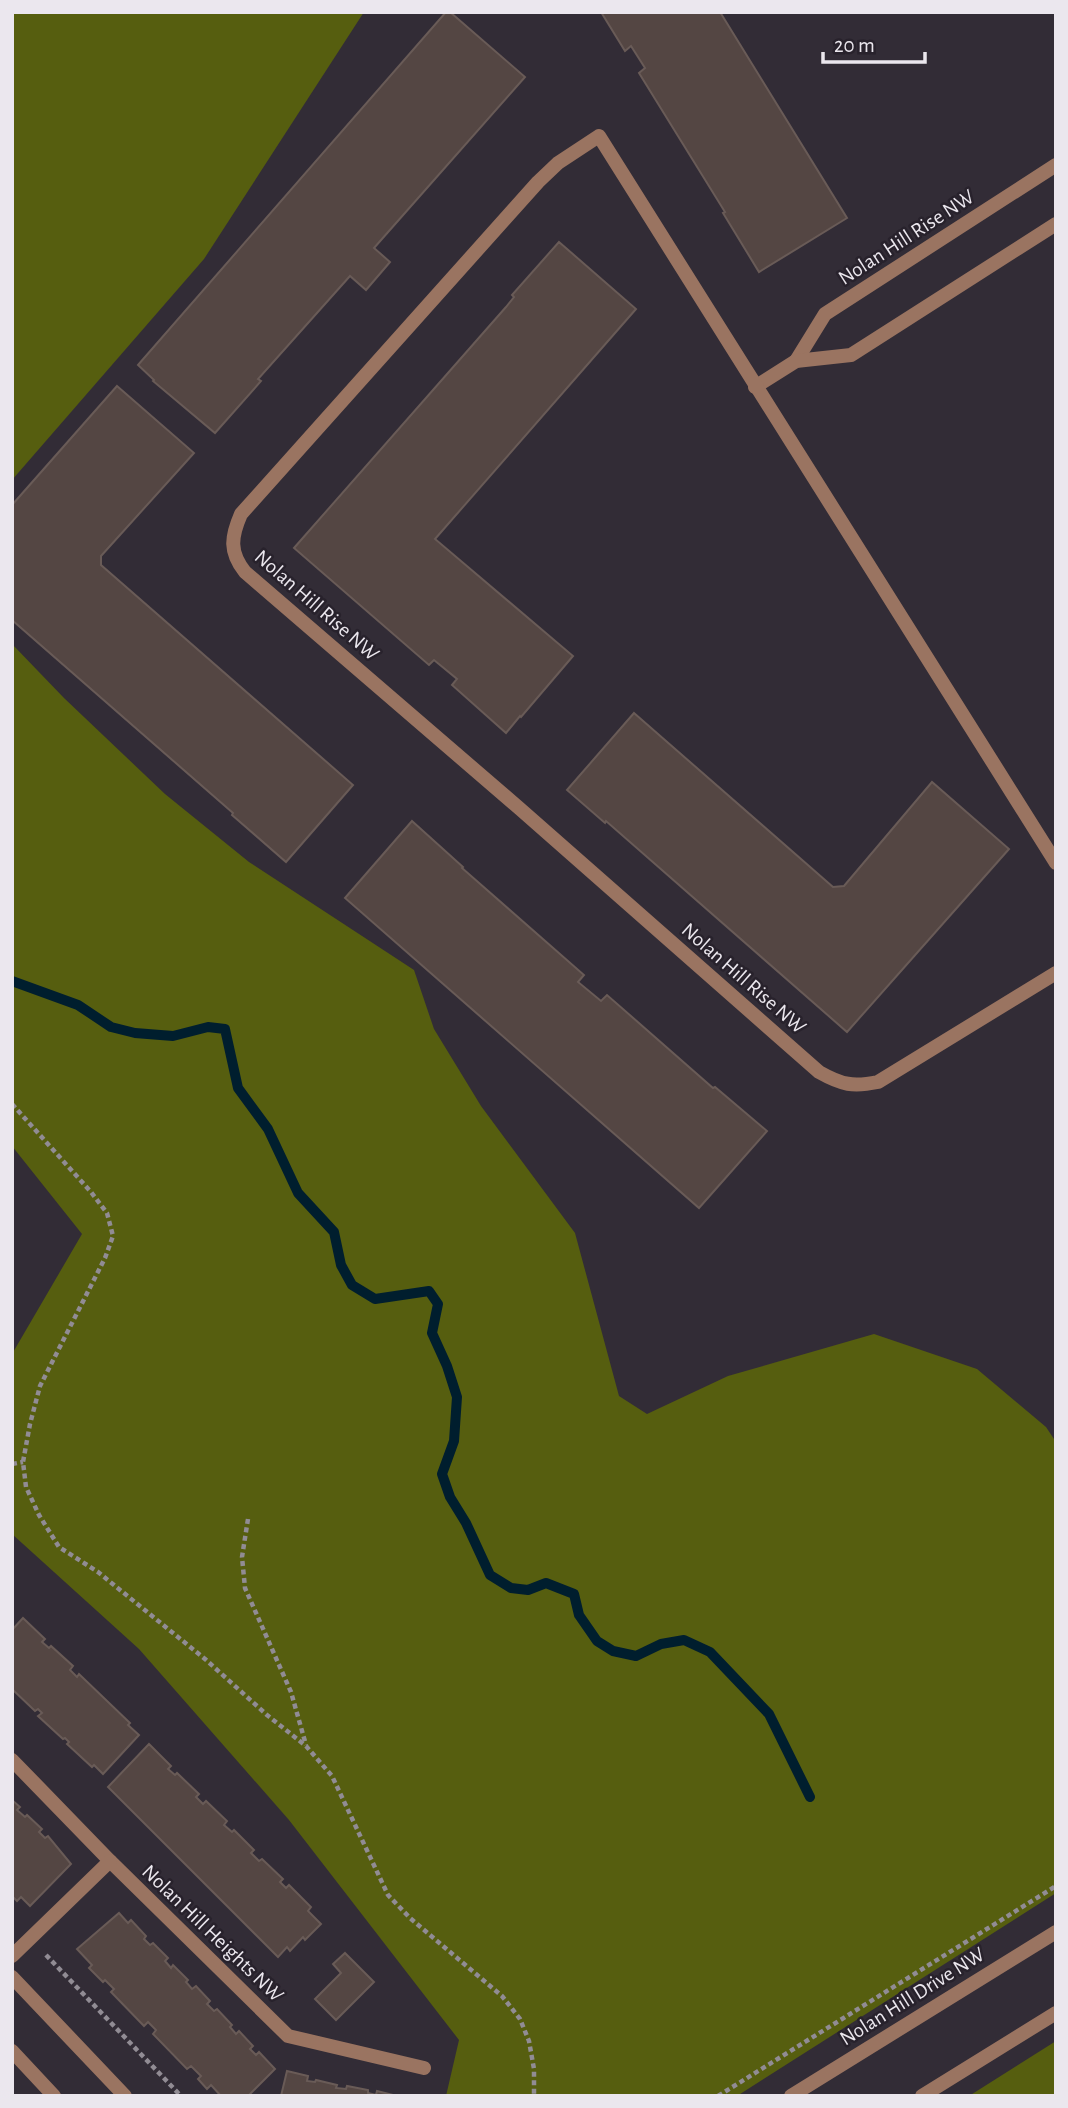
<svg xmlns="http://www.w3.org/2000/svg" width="1068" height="2108" font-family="'Alegreya Sans',sans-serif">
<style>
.green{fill:#565e0f}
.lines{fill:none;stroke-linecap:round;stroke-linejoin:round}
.stream{stroke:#001e2e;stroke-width:10}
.building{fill:#544643;stroke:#695b57;stroke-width:2}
.path{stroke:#918c94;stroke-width:4.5;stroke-dasharray:5 3.5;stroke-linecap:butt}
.minor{stroke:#9a7461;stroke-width:14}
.tertiary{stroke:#9a7461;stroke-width:14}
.labels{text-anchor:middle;stroke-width:5;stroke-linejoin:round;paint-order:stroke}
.street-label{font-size:21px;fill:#ebe7ee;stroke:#28222c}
</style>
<rect width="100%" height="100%" fill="#322c36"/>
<g class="green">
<path d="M12,12H364L204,259L12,480Z"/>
<path d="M12,644L64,698L165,794L249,862L414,970L434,1029L481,1106L575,1233L619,1396L647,1414L728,1376L874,1334L977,1369L1046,1427L1056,1442V1893L737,2096H446L459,2040L289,1820L139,1649L12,1534V1354L82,1234L12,1146Z"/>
<path d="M1056,2041V2096H969Z"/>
</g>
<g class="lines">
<path class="stream" d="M12,981L78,1005L111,1027L135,1033L173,1036L208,1027L225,1029L238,1088L268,1129L298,1193L334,1232L341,1265L352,1285L375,1299L429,1291L438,1304L432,1333L447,1366L457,1397L454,1441L442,1474L450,1497L466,1523L490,1575L511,1588L528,1590L546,1583L574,1594L579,1615L597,1641L613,1651L636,1656L661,1644L684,1640L710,1652L769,1714L810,1797"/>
</g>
<g class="building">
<path d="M446,12H450L525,77L374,248L390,262L366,290L350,276L258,379L261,381L215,433L153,381L154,380L138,365Z"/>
<path d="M601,12H720L847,218L759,272L723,213L725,212L639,73L645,68L631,46L625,51Z"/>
<path d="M559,242L636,309L435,539L573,656L521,717L520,716L506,733L452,685L457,679L434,660L429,665L294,548L506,307L514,297L512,295Z"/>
<path d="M117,386L194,453L101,556V565L353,785L286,862L232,815L233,813L12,620V505Z"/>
<path d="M634,713L833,887L844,886L932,782L1009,849L847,1032L606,821L605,823L567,790Z"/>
<path d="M412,821L463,867L462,868L584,975L578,982L601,1001L607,995L713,1088L715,1087L767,1131L699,1208L345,898Z"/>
<path d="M23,1618L45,1639L42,1642L49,1648L51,1646L73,1666L70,1670L77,1677L79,1674L130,1723L128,1725L139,1735L103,1774L94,1765L92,1767L67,1744L69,1742L65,1738L63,1739L38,1716L42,1713L38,1709L35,1711L12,1689V1630Z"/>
<path d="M149,1744L171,1766L168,1769L175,1775L177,1773L199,1794L196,1797L203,1804L206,1801L227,1821L224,1825L232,1832L234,1830L254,1850L251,1853L259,1861L262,1859L283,1879L280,1882L286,1888L289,1885L311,1907L308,1911L321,1924L305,1940L303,1937L290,1951L287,1947L278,1957L108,1787Z"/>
<path d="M12,1800L20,1807L17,1810L25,1817L27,1815L42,1829L39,1832L45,1838L48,1836L71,1864L30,1906L21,1897L17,1901L12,1896Z"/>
<path d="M119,1913L128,1923L131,1920L146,1936L144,1939L150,1945L153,1943L168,1958L165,1961L171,1968L173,1965L188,1980L186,1982L192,1989L196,1986L210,2001L207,2004L214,2011L217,2009L232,2025L230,2027L236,2034L239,2031L253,2046L250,2049L256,2055L259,2052L275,2069L248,2096H221L211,2085L207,2089L198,2079L201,2076L191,2066L187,2069L153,2034L156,2030L148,2022L144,2026L111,1992L114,1989L105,1980L103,1982L89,1968L92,1965L77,1949Z"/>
<path d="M345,1953L374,1982L336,2020L315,1999L341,1973L333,1964Z"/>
<path d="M287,2071L308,2076L307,2081L315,2082L316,2080L337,2085L336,2088L346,2089L347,2086L368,2090V2093L376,2095L377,2091L397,2096H281Z"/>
</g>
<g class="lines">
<g class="path">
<path d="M12,1104L91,1192L107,1213L113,1236L105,1258L40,1386L30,1424L23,1462L26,1487L39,1515L59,1547L98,1572L205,1659L267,1715L306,1746L332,1776L388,1895L410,1918L502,1996L520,2019L529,2041L534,2069V2096"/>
<path d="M12,1464L23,1462"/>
<path d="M248,1519L242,1557L245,1588L291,1692L306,1745"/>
<path d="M46,1955L181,2096"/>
<path d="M718,2096L1056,1886"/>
</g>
<g class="minor">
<path d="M796,361L825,314L1056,165"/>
<path d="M755,387L796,361L851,355L1056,224"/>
<path d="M1056,863L599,136L558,163L538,182L241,514C231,537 229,552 245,572L519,808L819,1072C842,1085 853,1087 878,1082L1056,973"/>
<path d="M12,1760L110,1861L288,2036L424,2068"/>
<path d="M12,1956L110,1861"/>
</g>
<g class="tertiary">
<path d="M12,1977L125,2096"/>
<path d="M12,2051L54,2096"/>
<path d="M791,2096L1056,1932"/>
<path d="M922,2096L1056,2013"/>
</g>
</g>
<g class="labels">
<g class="street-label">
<text transform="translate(906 237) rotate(-33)" y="7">Nolan Hill Rise NW</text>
<text transform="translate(317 605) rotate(41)" y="7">Nolan Hill Rise NW</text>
<text transform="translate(744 978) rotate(41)" y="7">Nolan Hill Rise NW</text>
<text transform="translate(213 1933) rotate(44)" y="7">Nolan Hill Heights NW</text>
<text transform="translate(912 1996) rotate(-32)" y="7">Nolan Hill Drive NW</text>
</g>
</g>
<rect width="1068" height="2108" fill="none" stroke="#ebe7ee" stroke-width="28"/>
<path d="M823 52v10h102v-10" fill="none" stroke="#ebe7ee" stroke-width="3.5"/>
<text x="834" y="52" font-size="21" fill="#ebe7ee" stroke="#28222c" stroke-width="5" paint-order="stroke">20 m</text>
</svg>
